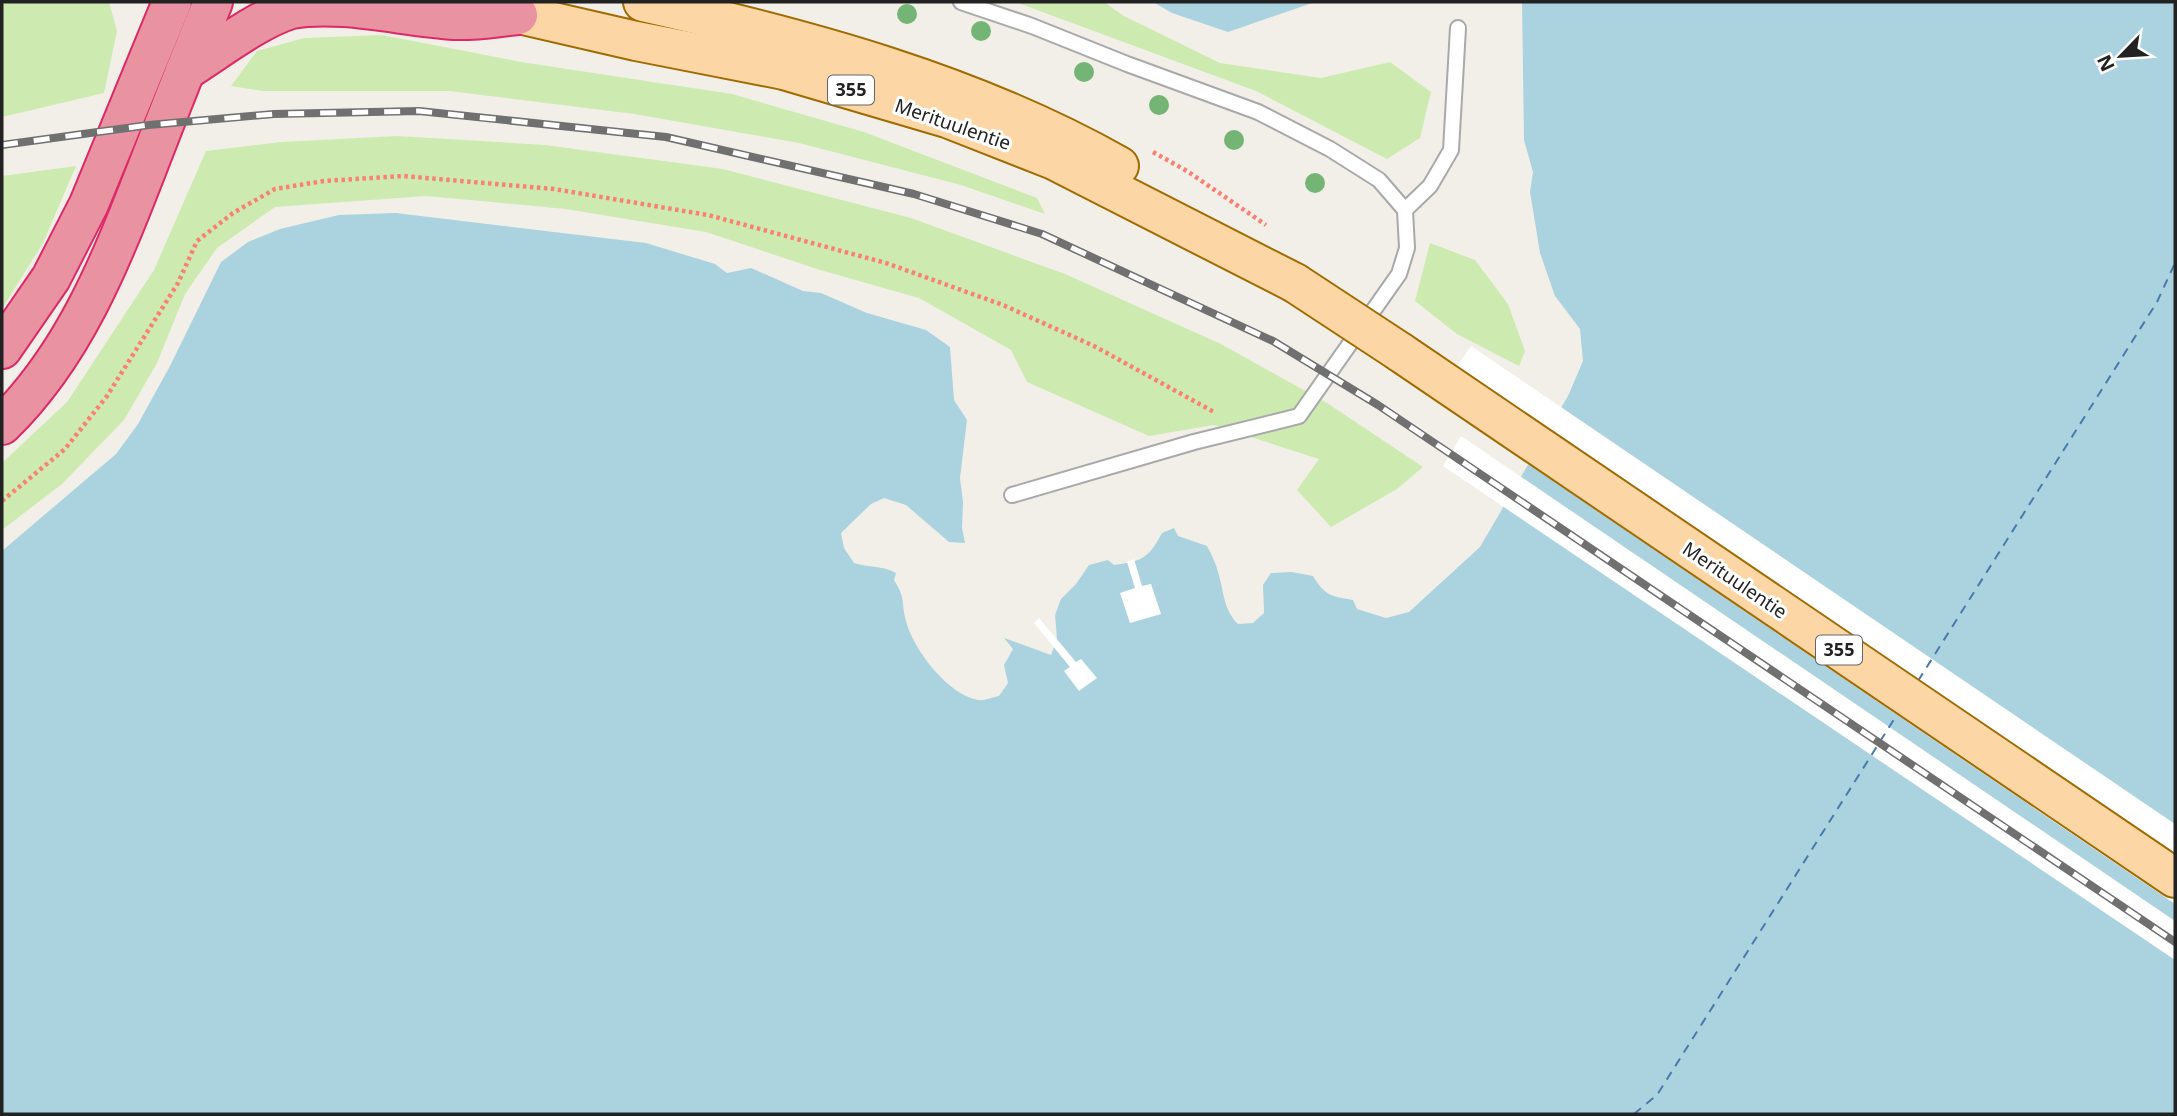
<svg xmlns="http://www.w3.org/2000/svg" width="2177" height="1116" font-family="'Noto Sans',sans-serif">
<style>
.grass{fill:#cdebb0}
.water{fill:#aad3df}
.pier{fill:#fff}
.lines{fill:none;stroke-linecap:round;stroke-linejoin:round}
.ferry{stroke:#4a7aab;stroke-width:2;stroke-dasharray:9 7;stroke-linecap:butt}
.lane-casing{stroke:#a9a9a9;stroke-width:18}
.primary-casing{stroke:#a06b00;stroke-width:42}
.highway-casing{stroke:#dc2a67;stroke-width:42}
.path{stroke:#fa8072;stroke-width:4.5;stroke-dasharray:3.5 3.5;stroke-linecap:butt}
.lane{stroke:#fff;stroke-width:14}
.primary{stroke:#fcd6a4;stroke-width:38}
.highway{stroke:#e892a2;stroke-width:38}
.rail-casing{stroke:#707070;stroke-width:8}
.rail{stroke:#fff;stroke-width:5;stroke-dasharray:16;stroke-linecap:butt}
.primary-bridge-casing{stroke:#a06b00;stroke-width:42;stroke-linecap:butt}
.primary-bridge{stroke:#fcd6a4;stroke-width:38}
.tree{fill:#74b475}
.labels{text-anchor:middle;stroke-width:6;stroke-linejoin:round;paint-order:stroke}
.shield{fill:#fff;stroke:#646464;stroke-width:2}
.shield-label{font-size:18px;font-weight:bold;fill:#222}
.street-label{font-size:19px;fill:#222;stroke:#fff}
</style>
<rect width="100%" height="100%" fill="#f2efe9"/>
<g class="grass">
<path d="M2,2H109L117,31L104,93L2,117Z"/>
<path d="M1015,2H1104L1124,16L1220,63L1321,78L1390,62L1431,92L1420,138L1387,159L1256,91Z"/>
<path d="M382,35L521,62L732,94L864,132L1037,198L1045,214L961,185L799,143L634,114L450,91H263L231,86L257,51L304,38Z"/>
<path d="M397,136L545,145L723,169L911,218L1065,274L1221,344L1327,403L1423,467L1397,489L1331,527L1297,490L1319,459L1214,425L1149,436L1027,382L1011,350L919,298L820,270L706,232L566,209L426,196L275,207L217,248L185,294L157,363L124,420L62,484L2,530V463L67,402L154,270L206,151L281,142Z"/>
<path d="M76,166L43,243L2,309V176Z"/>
<path d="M1430,243L1475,260L1508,304L1525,351L1519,366L1457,334L1415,301Z"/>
</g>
<g class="water">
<path d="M1153,2H1315L1228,32L1172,13Z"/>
<path d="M1522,2H2175V1114H2V551L116,454L138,424L170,366L221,262L248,242L280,229L339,215L396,213L646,243L715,264L727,273L751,268L803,291L821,293L867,313L926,330L950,347L954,400L967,420L960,478L963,502L962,528L965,543L949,542L906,505L884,498L871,504L841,533L844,548L854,563C869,568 882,565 896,573L894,580C906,599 901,602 906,621C913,649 948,695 978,700C984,701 993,697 999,696L1008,683L1004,665L1013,649L1004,638L1051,655L1057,639L1055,615L1061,599L1076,584L1089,565L1108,560L1114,565C1142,561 1148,559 1162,533L1174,528L1178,536L1207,546C1211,554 1216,563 1218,572C1224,591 1223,609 1238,624L1253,623L1264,613L1263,585L1271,573L1292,572L1313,576C1325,596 1331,596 1353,600L1357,609L1386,618L1409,612L1480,547L1568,396L1583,361L1580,329L1555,296L1540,253L1530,192L1533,172L1524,140Z"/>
</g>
<g class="pier">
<path d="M1471,346L2175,824V904L1434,400Z"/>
<path d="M1461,436L2175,921V960L1443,466Z"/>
<path d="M1134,559L1142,586L1151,584L1161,614L1130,623L1120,593L1135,588L1127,562Z"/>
<path d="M1039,618L1076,662L1081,659L1097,678L1079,691L1064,671L1070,667L1034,623Z"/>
</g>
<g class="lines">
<g class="ferry">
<path d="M1918,681L2157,302L2175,263"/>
<path d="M1634,1114L1657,1095L1898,713"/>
</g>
<g class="lane-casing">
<g id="lane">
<path d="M961,2L1032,26L1127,64L1258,112L1330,149L1379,180L1405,210L1407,248L1399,274L1299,416L1194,442L1012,495"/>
<path d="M1405,210L1430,186L1451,150L1458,28"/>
</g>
</g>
<g class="primary-casing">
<g id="primary">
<path d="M643,2C807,39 972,83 1119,166"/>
<path d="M484,6L636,41L784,70L947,118L1054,160L1295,283"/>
<path d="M1400,352L2175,878"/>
</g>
</g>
<g class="highway-casing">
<g id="highway">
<path d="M185,71C217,51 256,20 291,9C342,0 403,17 455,20C476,21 497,17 518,15"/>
<path d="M2,349L51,278L89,204L172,2"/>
<path d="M2,425C74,355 110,263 146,171C168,114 190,58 213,2"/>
</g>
</g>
<g class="path">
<path d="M1153,152L1187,171L1266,225"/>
<path d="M2,501L65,449L107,396L178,283L197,241L233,213L275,189L324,181L403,176L554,189L708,215L886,263L1003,305L1094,346L1214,412"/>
</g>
<use href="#lane" class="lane"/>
<use href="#primary" class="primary"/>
<use href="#highway" class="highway"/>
<g class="rail-casing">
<path id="rail" d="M2,145L149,125L274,114L419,111L666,137L914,194L1042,234L1273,341L1378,405L2175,942"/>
</g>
<use href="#rail" class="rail"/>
<g class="primary-bridge-casing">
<path id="primary-bridge" d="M1295,283L1400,352"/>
</g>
<use href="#primary-bridge" class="primary-bridge"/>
</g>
<g class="tree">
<circle cx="907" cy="14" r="10"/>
<circle cx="981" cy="31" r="10"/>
<circle cx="1084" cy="72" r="10"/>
<circle cx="1159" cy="105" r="10"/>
<circle cx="1234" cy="140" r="10"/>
<circle cx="1315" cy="183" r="10"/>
</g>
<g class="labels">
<g class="shield">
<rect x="828" y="75.5" width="46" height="29" rx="5"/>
<rect x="1816" y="635.5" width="46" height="29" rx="5"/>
</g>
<g class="shield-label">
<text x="851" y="96">355</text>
<text x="1839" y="656">355</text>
</g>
<g class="street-label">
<text transform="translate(953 124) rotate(19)" y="7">Merituulentie</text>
<text transform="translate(1735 580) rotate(34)" y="7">Merituulentie</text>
</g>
</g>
<rect width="2177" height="1116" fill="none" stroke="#222222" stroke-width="7"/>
<g transform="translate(2121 56) rotate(245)" stroke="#ffffff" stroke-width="5" paint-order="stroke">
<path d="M0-5L12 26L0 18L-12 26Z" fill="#222222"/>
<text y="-10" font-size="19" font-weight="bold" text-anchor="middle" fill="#222222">N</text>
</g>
</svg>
